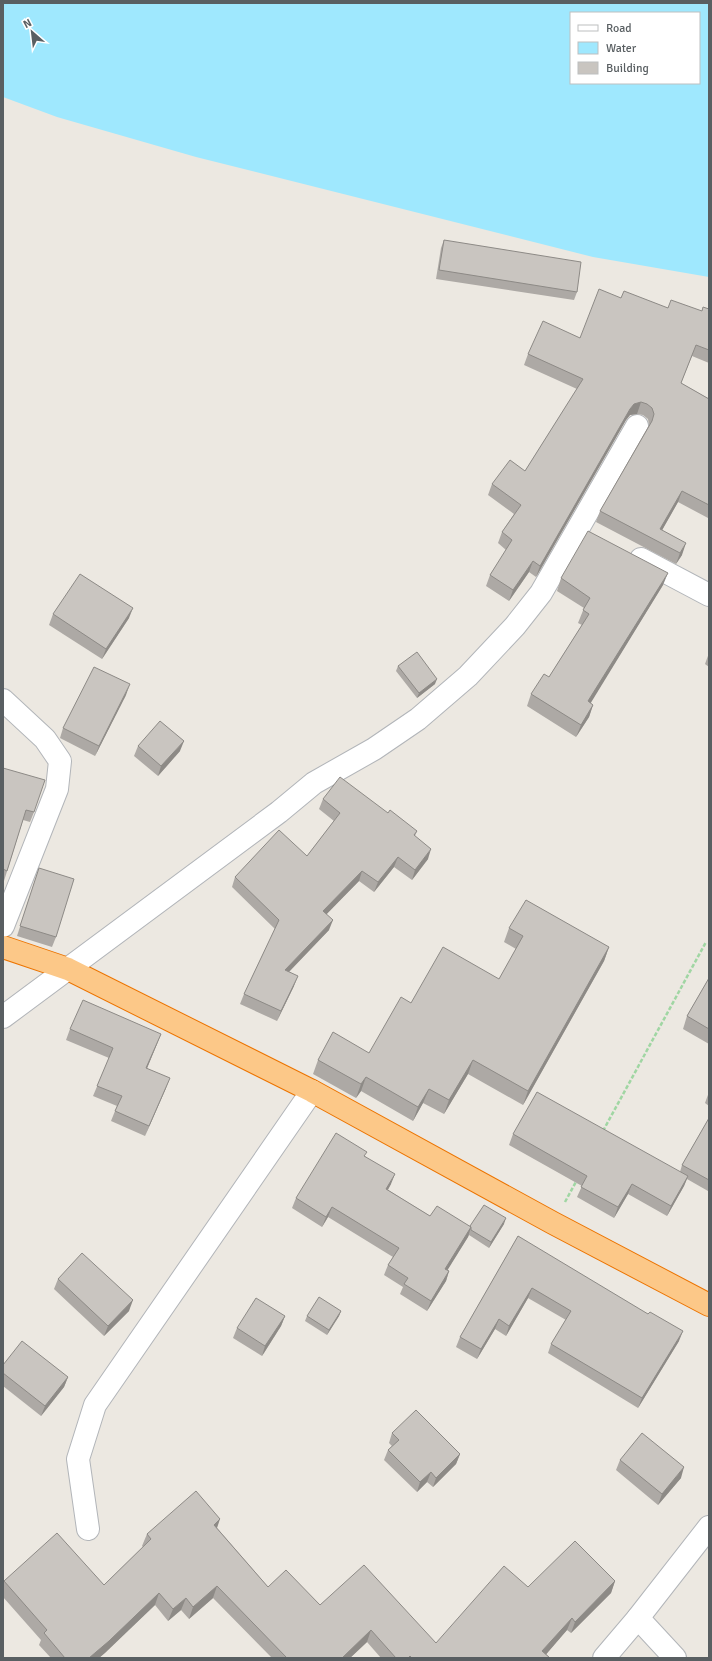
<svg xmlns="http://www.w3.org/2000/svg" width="712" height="1661" font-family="Signika,sans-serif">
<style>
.water{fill:#9fe8fe;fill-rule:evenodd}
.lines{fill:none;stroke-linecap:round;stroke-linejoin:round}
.street-casing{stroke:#b2b5b9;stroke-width:24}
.highway-casing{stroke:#ec7401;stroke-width:24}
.path{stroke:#a0d6a3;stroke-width:2.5;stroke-dasharray:4 2;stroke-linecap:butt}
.street{stroke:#fff;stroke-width:22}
.highway{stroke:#fcc888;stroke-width:22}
.wall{fill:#ada9a5}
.shaded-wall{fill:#8d8a86}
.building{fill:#c9c5c0;stroke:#8d8a86}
</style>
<rect width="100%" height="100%" fill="#ece8e1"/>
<path class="water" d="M3,3H709V277L593,257L196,157L57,117L3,97ZM571,13H699V83H571Z"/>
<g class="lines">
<g class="street-casing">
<g id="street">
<path d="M641,559L709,595"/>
<path d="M3,700L45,739L60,761L57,789L3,926"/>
<path d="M3,1017L279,812L314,783L374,749L418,719L468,676L515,626L541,593L637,426"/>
<path d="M88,1529L78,1459L95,1405L312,1091"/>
<path d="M638,1618L675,1658"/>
<path d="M604,1658L638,1618L709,1527"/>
</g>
</g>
<g class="highway-casing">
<path id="highway" d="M3,947L68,969L312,1091L553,1223L709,1305"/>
</g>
<g class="path">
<path d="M603,1131L706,942"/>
<path d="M565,1202L577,1180"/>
</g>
<use href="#street" class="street"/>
<use href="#highway" class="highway"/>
</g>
<g class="wall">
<path d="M444,240L577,292L574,300L436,279L441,248Z"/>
<path d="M621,298L668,308L702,311L709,309V363L692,356L681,383L709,399V516L708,518L678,502L662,530L682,555L676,564L596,522L600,511L649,425L648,419L643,415L637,414L630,415L626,420L536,577L529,572L509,601L486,586L490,575L506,550L498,543L502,532L514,514L488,495L492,484L525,471L577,389L524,365L528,354L580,338Z"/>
<path d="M561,578L663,585L590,703L593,705L589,717L576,737L527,706L531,694L549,677L582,625L578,623L584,608L557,591Z"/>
<path d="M53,614L129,618L102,659L49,625Z"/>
<path d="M709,653V667L705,664Z"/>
<path d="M398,666L435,684L417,698L396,671Z"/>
<path d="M126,695L95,756L60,738L63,728Z"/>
<path d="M138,746L180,751L158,776L134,756Z"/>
<path d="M3,768L34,812L30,822L23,820L4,881H3Z"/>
<path d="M323,799L388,813L417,831L415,836L428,859L412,880L394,867L374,892L359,881L326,914L329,930L289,972L294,986L277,1021L240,1004L244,994L275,929L232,887L235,877L307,856L334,821L319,809Z"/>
<path d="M39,868L56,937L52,947L17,936Z"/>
<path d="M509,928L609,947L604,961L523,1105L468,1074L444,1114L423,1103L413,1121L361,1091L356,1098L313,1074L318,1060L369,1053L411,1003L499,979L516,949L504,942Z"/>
<path d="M709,978V1044L683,1029L687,1016Z"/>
<path d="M70,1029L161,1034L147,1068L166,1088L145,1136L111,1121L117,1106L93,1096L109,1058L66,1040Z"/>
<path d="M709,1092V1106L705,1103Z"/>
<path d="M709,1118V1190L708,1191L687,1179L684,1186L667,1216L628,1194L614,1218L577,1197L582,1186L509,1145L513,1134L680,1172L682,1165Z"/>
<path d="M365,1156L391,1184L388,1190L430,1216L470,1226L504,1224L489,1248L469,1235L468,1237L447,1270L449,1271L446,1281L427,1311L400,1294L403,1287L384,1275L388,1265L393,1257L328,1217L322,1227L292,1208L296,1198Z"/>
<path d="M518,1236L679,1341L638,1408L548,1353L551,1344L566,1320L528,1298L506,1336L495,1329L477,1359L456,1347L460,1337Z"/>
<path d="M58,1279L129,1311L104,1336L54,1289Z"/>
<path d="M341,1311L339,1316L327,1335L305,1321L307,1316Z"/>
<path d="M285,1316L281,1326L262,1356L233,1338L237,1328Z"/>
<path d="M3,1365L68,1377L64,1387L41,1416L3,1386Z"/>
<path d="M392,1433L460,1454L456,1464L433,1487L427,1482L417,1492L384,1460L388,1450L392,1446L389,1443Z"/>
<path d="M620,1460L681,1478L658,1505L616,1470Z"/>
<path d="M217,1528L268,1587L320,1605L436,1643L528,1587L615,1581L611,1593L571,1633L567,1630L546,1654L550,1658H381L367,1642L350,1658H272L213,1598L189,1619L181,1610L168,1621L155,1605L99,1658H51L39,1645L41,1640L3,1597V1583L4,1581L104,1585L143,1547L142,1546L147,1534Z"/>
</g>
<g class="shaded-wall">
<path d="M641,402L637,414L630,415L626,420L536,577L540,566L630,409L634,404Z"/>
<path d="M682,491L678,502L656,541L660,529Z"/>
<path d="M686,543L682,555L676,564L680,553Z"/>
<path d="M533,561L529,572L509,601L513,590Z"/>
<path d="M668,573L663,585L584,714L588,701Z"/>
<path d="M133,608L129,618L102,659L106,649Z"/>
<path d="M437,679L435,684L417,698L419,693Z"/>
<path d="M130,684L126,695L95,756L99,746Z"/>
<path d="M593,705L589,717L576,737L581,725Z"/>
<path d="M184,741L180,751L158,776L161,766Z"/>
<path d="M431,849L428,859L412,880L415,870Z"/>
<path d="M398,857L394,867L374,892L378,882Z"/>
<path d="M362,871L359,881L320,921L323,911Z"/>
<path d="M333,920L329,930L281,980L285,970Z"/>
<path d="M609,947L604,961L523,1105L528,1091Z"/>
<path d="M298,976L294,986L277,1021L281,1011Z"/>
<path d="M161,1034L157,1044L143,1078L146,1068Z"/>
<path d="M473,1060L468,1074L444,1114L449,1100Z"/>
<path d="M366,1077L361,1091L356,1098L361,1084Z"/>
<path d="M170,1078L166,1088L145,1136L149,1126Z"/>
<path d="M429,1089L423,1103L413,1121L418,1107Z"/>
<path d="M395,1174L391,1184L382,1199L386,1189Z"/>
<path d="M688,1176L684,1186L667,1216L671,1206Z"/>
<path d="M632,1184L628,1194L614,1218L618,1207Z"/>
<path d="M332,1207L328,1217L322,1227L326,1217Z"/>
<path d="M506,1218L504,1224L489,1248L491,1242Z"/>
<path d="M471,1227L468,1237L442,1279L445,1269Z"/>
<path d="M449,1271L446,1281L427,1311L431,1301Z"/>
<path d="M532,1288L528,1298L506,1336L509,1326Z"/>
<path d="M133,1300L129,1311L104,1336L108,1326Z"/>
<path d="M341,1311L339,1316L327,1335L329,1330Z"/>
<path d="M285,1316L281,1326L262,1356L265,1346Z"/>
<path d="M499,1319L495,1329L477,1359L481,1349Z"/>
<path d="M683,1331L679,1341L638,1408L642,1398Z"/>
<path d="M68,1377L64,1387L41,1416L45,1406Z"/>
<path d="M460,1454L456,1464L433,1487L436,1478Z"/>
<path d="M684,1467L681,1478L658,1505L662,1494Z"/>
<path d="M431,1472L427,1482L417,1492L420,1482Z"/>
<path d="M220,1519L216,1531L214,1525Z"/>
<path d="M615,1581L611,1593L571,1633L575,1622Z"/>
<path d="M217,1586L213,1598L189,1619L193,1607Z"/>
<path d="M159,1593L155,1605L105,1653L99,1658H89Z"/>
<path d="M186,1598L181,1610L168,1621L173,1609Z"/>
<path d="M572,1618L567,1630L543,1658L542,1651Z"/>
<path d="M371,1630L367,1642L350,1658H342Z"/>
</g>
<g class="building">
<path d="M444,240L581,262L577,292L439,270Z"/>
<path d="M599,289L621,298L624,291L668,308L671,300L702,311L703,307L709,309V350L696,345L681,383L709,399V505L682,491L660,529L686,543L680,553L600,511L652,421L654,414L652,408L647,404L641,402L634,404L630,409L540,566L533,561L513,590L490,575L512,540L502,532L521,505L492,484L510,460L525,471L583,379L528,354L543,321L580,338Z"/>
<path d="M588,531L668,573L588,701L593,705L581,725L531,694L544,674L549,677L589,614L583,610L590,598L561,578Z"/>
<path d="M80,574L133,608L106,649L53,614Z"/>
<path d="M417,652L437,679L419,693L398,666Z"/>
<path d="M94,667L130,684L99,746L63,728Z"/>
<path d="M160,721L184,741L161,766L138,746Z"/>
<path d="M3,768L45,780L34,812L26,810L7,871L3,869Z"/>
<path d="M340,777L388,813L390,810L417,831L414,835L431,849L415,870L398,857L378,882L362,871L323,911L333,920L285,970L298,976L281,1011L244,994L279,920L235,877L279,830L307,856L340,813L323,799Z"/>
<path d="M39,868L74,879L56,937L20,926Z"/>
<path d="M526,900L609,947L528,1091L473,1060L449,1100L429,1089L418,1107L366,1077L361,1084L318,1060L333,1032L369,1053L401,997L411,1003L443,947L499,979L523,936L509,928Z"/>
<path d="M709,978V1029L687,1016Z"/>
<path d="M83,1000L161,1034L146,1068L170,1078L149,1126L115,1111L122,1096L97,1086L113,1048L70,1029Z"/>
<path d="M537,1092L688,1176L671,1206L632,1184L618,1207L581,1187L587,1176L513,1134Z"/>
<path d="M709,1118V1180L682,1165Z"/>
<path d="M336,1133L367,1152L364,1156L395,1174L386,1189L430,1216L437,1206L471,1227L445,1269L449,1271L431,1301L404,1284L408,1278L388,1265L399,1248L332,1207L326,1217L296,1198Z"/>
<path d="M484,1205L506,1218L491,1242L471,1230V1227L470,1226Z"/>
<path d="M518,1236L648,1314L650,1312L683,1331L642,1398L551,1344L571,1311L532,1288L509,1326L499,1319L481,1349L460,1337Z"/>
<path d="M82,1253L133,1300L108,1326L58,1279Z"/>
<path d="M319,1297L341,1311L329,1330L307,1316Z"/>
<path d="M256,1298L285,1316L265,1346L237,1328Z"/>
<path d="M22,1341L68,1377L45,1406L3,1373V1365Z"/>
<path d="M416,1410L460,1454L436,1478L431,1472L420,1482L388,1450L399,1440L392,1433Z"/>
<path d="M642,1433L684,1467L662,1494L620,1460Z"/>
<path d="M196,1491L220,1519L214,1525L268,1587L286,1570L320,1605L364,1565L436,1643L504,1566L528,1587L575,1541L615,1581L575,1622L572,1618L542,1651L550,1658H412L410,1656L408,1658H396L371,1630L342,1658H287L217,1586L193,1607L186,1598L173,1609L159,1593L109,1641L89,1658H65L44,1633L47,1630L4,1581L57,1533L104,1585L151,1539L147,1534Z"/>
</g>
<rect width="712" height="1661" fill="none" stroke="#595f62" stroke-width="8"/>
<rect x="570" y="12" width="130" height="72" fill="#ffffff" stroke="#bdbfc0"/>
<rect x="578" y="25" width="20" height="6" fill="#ffffff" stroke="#bdbfc0"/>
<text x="606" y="32" font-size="12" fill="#595f62">Road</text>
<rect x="578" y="42" width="20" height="12" fill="#9fe8fe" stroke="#bdbfc0"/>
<text x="606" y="52" font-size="12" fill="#595f62">Water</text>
<rect x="578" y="62" width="20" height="12" fill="#c9c5c0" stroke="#bdbfc0"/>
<text x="606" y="72" font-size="12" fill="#595f62">Building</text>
<g transform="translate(32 32) rotate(332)" stroke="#ffffff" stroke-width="3" paint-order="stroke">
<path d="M0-3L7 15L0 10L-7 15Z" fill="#595f62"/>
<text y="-6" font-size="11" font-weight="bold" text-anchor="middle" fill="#595f62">N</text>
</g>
</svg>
